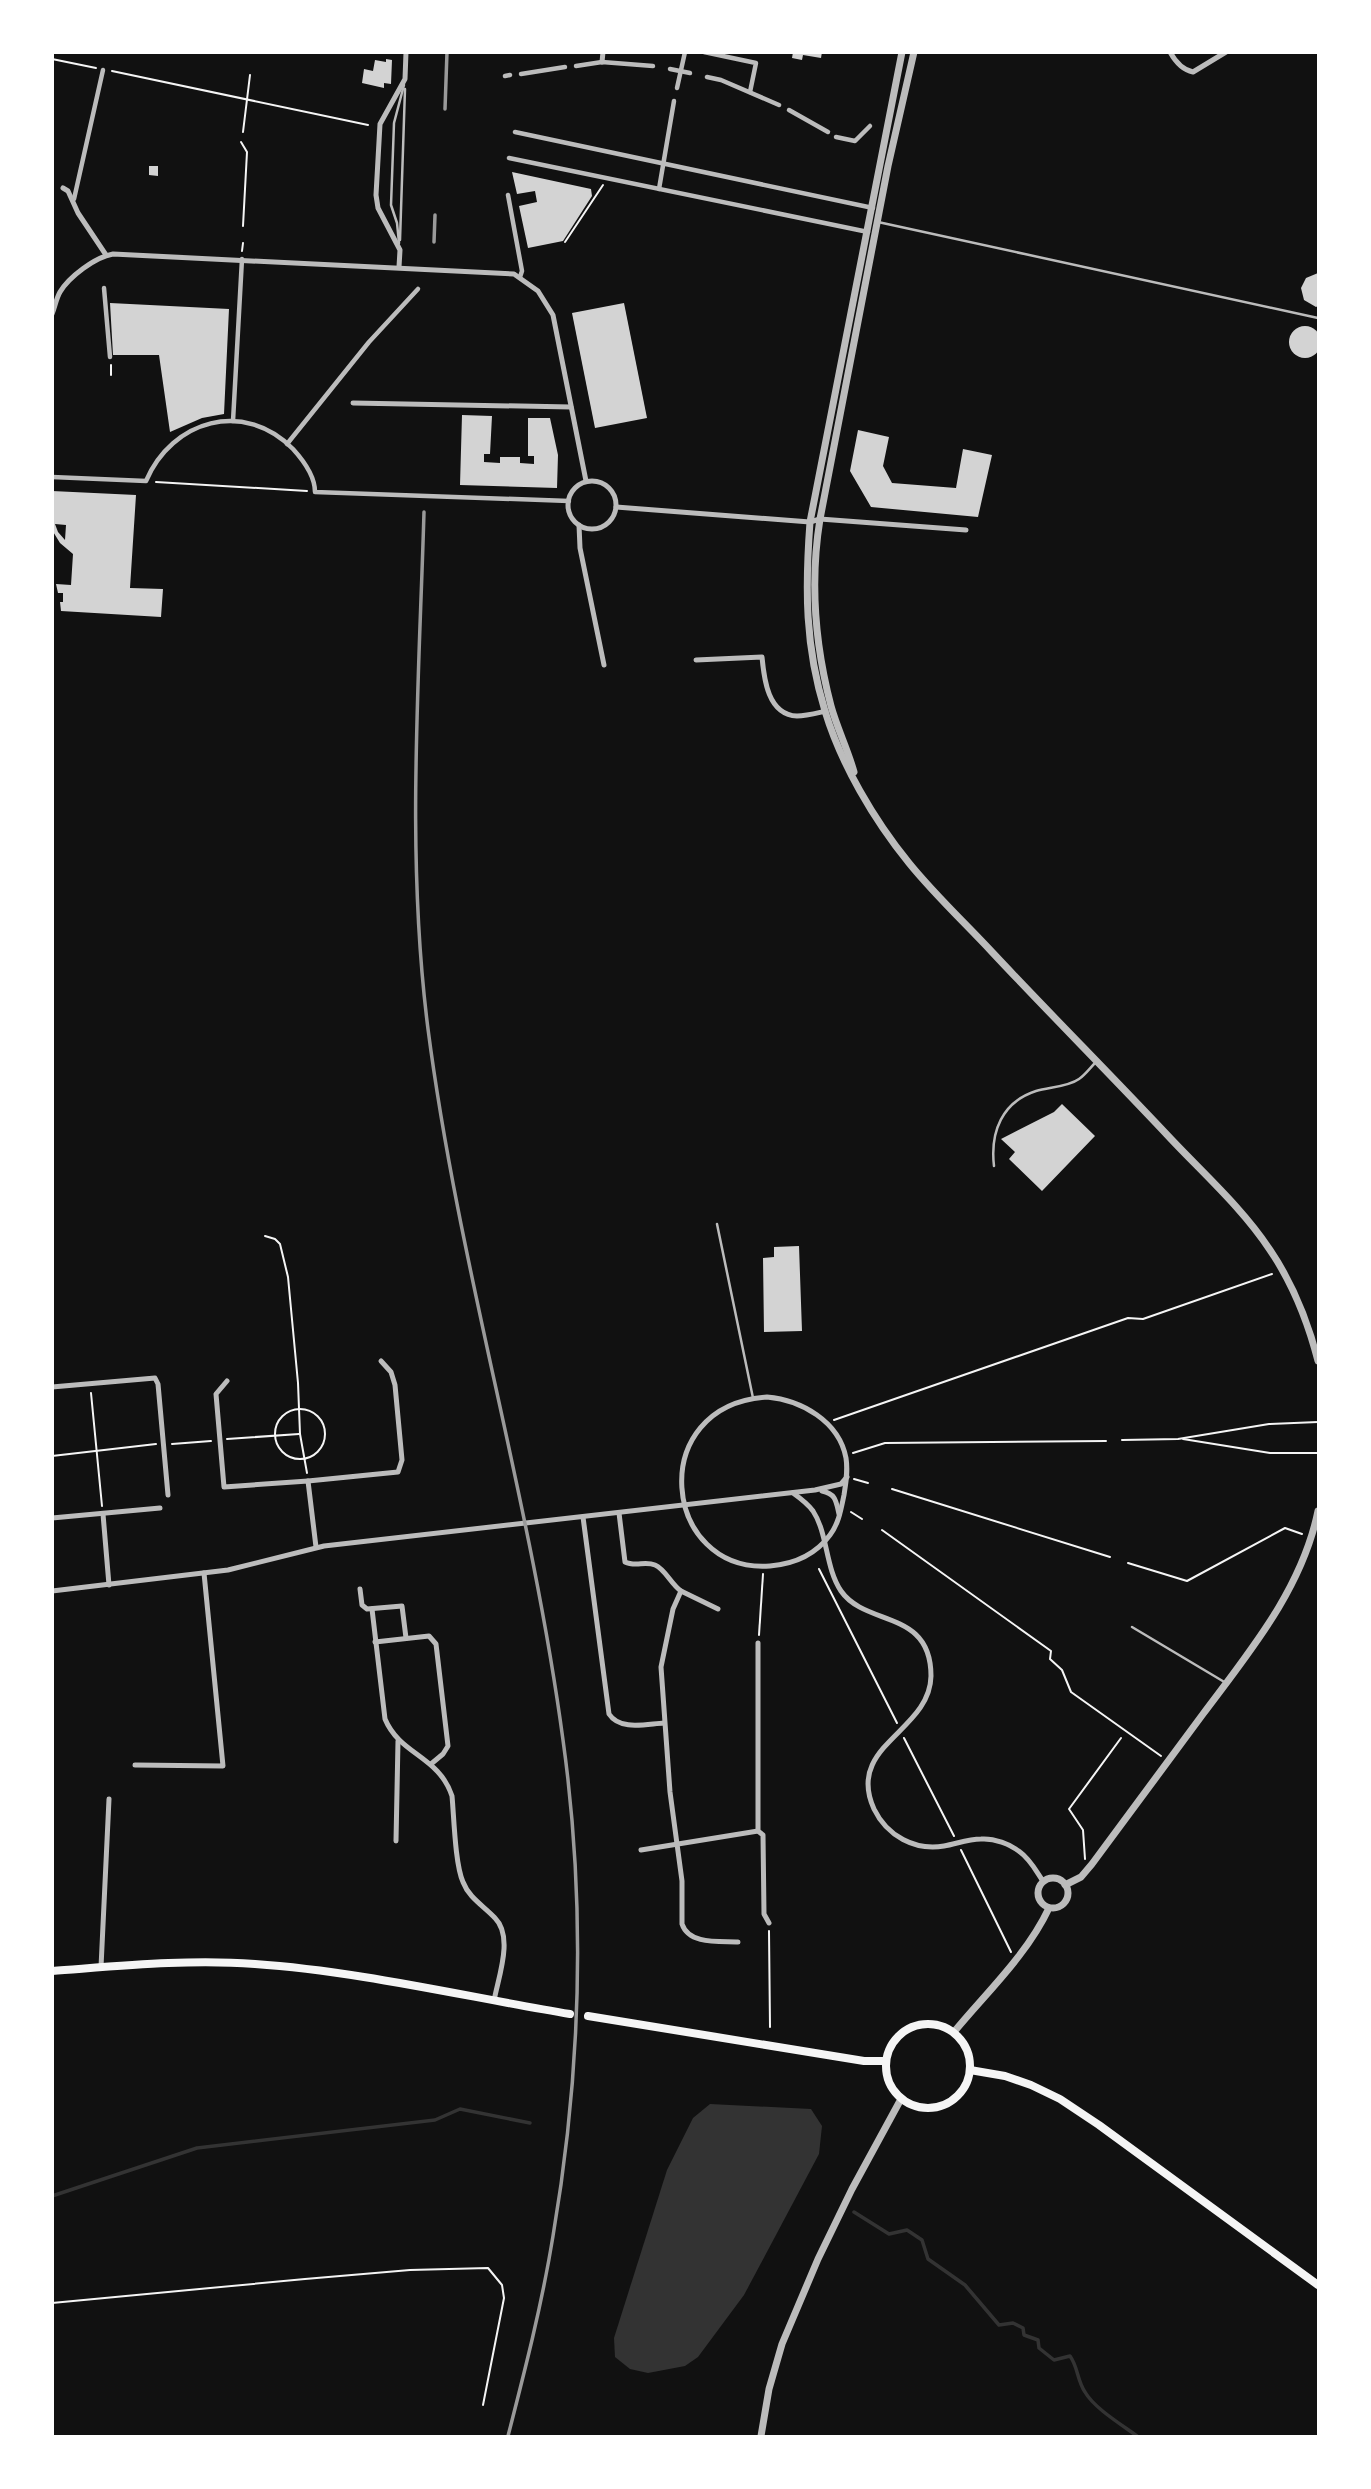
<svg xmlns="http://www.w3.org/2000/svg" width="1371" height="2489" font-family="'Sofia Sans Condensed',sans-serif">
<style>
.water{fill:#333}
.lines{fill:none;stroke-linecap:round;stroke-linejoin:round}
.stream{stroke:#333;stroke-width:3.5}
.building{fill:#d3d3d3;fill-rule:evenodd}
.path{stroke:#f5f5f5;stroke-width:2}
.service{stroke:#bcbcbc;stroke-width:2.5}
.pedestrian{stroke:#bcbcbc;stroke-width:4.5}
.minor{stroke:#bcbcbc;stroke-width:5}
.tertiary{stroke:#bcbcbc;stroke-width:7}
.secondary{stroke:#f5f5f5;stroke-width:8}
.rail{stroke:#9a9a9a;stroke-width:3.5}
</style>
<rect width="100%" height="100%" fill="#111"/>
<path class="water" d="M710,2104L811,2109L822,2126L819,2154L744,2295L698,2357L685,2366L648,2373L630,2369L615,2357L614,2338L667,2170L693,2118Z"/>
<g class="lines">
<g class="stream">
<path d="M52,2196L197,2148L435,2120L460,2109L530,2123"/>
<path d="M854,2212L889,2234L907,2230L922,2240L928,2259L965,2285L999,2325L1013,2323L1023,2328L1024,2335L1038,2340L1039,2348L1054,2360L1070,2356C1078,2367 1077,2380 1085,2392C1094,2408 1122,2425 1137,2436"/>
</g>
</g>
<g class="building">
<path d="M793,52H822L821,58L803,55L802,60L792,58Z"/>
<path d="M386,59L392,60L391,84L384,83V88L362,83L364,69L373,71L375,60L386,62Z"/>
<path d="M149,166H158V176L149,175Z"/>
<path d="M512,172L591,189L592,196L563,241L528,248L519,206L537,202L535,191L517,194Z"/>
<path d="M1318,273V306L1316,307L1304,300L1301,288L1306,278Z"/>
<path d="M110,303L229,309L224,414L202,418L170,432L159,355H113Z"/>
<path d="M624,303L647,418L595,428L572,313Z"/>
<circle cx="1305" cy="342" r="16"/>
<path d="M462,415L492,416L490,454H484V462L500,463V457H520V463L534,464V456H528V418H550L558,455L557,488L460,485Z"/>
<path d="M858,430L889,437L883,466L892,483L956,488L963,449L992,455L978,517L871,507L850,471Z"/>
<path d="M52,491L136,495L130,588L163,589L161,617L61,611L60,602H63V593H58L56,584L71,585L73,554L60,543L52,530ZM55,524L66,525L65,540L58,532Z"/>
<path d="M1062,1104L1095,1136L1042,1191L1009,1159L1015,1152L1001,1139L1054,1112Z"/>
<path d="M799,1246L802,1331L764,1332L763,1258L774,1257V1247Z"/>
</g>
<g class="lines">
<g class="path">
<path d="M52,59L96,68"/>
<path d="M112,71L368,125"/>
<path d="M243,132L250,75"/>
<path d="M241,142L247,152L243,226"/>
<path d="M565,242L603,185"/>
<path d="M242,251L243,243"/>
<path d="M111,365V375"/>
<path d="M156,482L307,491"/>
<path d="M265,1236L275,1239L280,1244L288,1277L298,1383L300,1434L307,1473"/>
<path d="M91,1393L102,1506"/>
<circle cx="300" cy="1434" r="25"/>
<path d="M834,1420L1128,1318L1143,1319L1272,1274"/>
<path d="M227,1439L299,1434"/>
<path d="M1183,1439L1270,1453H1318"/>
<path d="M1122,1440L1178,1439L1269,1424L1318,1422"/>
<path d="M172,1444L211,1441"/>
<path d="M853,1453L885,1443L1106,1441"/>
<path d="M52,1456L156,1444"/>
<path d="M854,1479L868,1483"/>
<path d="M892,1489L1110,1557"/>
<path d="M851,1512L862,1519"/>
<path d="M882,1530L1051,1651L1050,1659L1062,1670L1071,1692L1161,1756"/>
<path d="M1128,1563L1187,1581L1285,1528L1302,1534"/>
<path d="M819,1569L897,1723"/>
<path d="M759,1635L763,1574"/>
<path d="M904,1738L954,1836"/>
<path d="M961,1850L1011,1952"/>
<path d="M1085,1859L1083,1830L1069,1809L1121,1738"/>
<path d="M769,1931L770,2027"/>
<path d="M52,2303L305,2279L410,2270L488,2268L502,2285L504,2298L483,2405"/>
</g>
<g class="service">
<path d="M878,222L1318,318"/>
<path d="M400,240L405,89"/>
<path d="M399,243L397,223L391,205L394,123L404,85"/>
<path d="M994,1166C990,1132 1002,1102 1036,1091C1049,1087 1068,1087 1079,1079C1085,1075 1090,1068 1095,1063"/>
<path d="M717,1224L753,1398"/>
<path d="M1132,1627L1226,1683"/>
</g>
<g class="pedestrian">
<path d="M704,52L756,63L750,92"/>
<path d="M576,66L602,62L653,66"/>
<path d="M670,69L690,73"/>
<path d="M521,74L565,67"/>
<path d="M505,76L510,75"/>
<path d="M707,77L721,80L779,105"/>
<path d="M677,88L685,52"/>
<path d="M789,110L828,132"/>
<path d="M515,132L873,208"/>
<path d="M836,137L855,141L870,126"/>
<path d="M509,158L868,232"/>
<path d="M659,189L674,101"/>
<path d="M508,195L522,271L520,277"/>
<path d="M74,199L103,70"/>
<path d="M104,288L110,357"/>
<path d="M233,421L242,259"/>
<path d="M287,444L369,342L418,289"/>
<path d="M52,477L146,481C172,420 244,399 293,449C303,460 315,476 315,492L569,501"/>
</g>
<g class="minor">
<path d="M1170,52C1175,61 1183,70 1193,72L1226,52"/>
<path d="M602,62L603,52"/>
<path d="M63,188L68,191L78,213L106,255"/>
<path d="M399,267L400,250L378,208L376,195L380,124L405,79L406,52"/>
<path d="M52,314C55,307 56,299 60,292C69,277 95,257 113,254L514,274L538,291L553,315L586,481"/>
<path d="M353,403L571,407"/>
<circle cx="592" cy="505" r="24"/>
<path d="M616,507L810,522L820,519L966,530"/>
<path d="M579,525L580,548L604,665"/>
<path d="M696,660L762,657C764,679 768,715 797,716C806,716 817,713 826,711"/>
<path d="M227,1381L216,1394L224,1487L308,1481L316,1547"/>
<path d="M52,1387L155,1378L158,1384L168,1495"/>
<path d="M767,1397C801,1400 839,1421 846,1458C848,1471 846,1482 844,1495C841,1509 839,1523 830,1535C816,1554 794,1564 770,1566C662,1574 644,1405 767,1397Z"/>
<path d="M308,1481L398,1472L402,1460L395,1385L391,1372L381,1361"/>
<path d="M822,1491C836,1494 836,1501 839,1514"/>
<path d="M793,1493C800,1498 808,1504 813,1511C828,1534 825,1567 841,1591C866,1627 931,1609 931,1676C930,1732 845,1745 874,1809C887,1836 915,1851 944,1846C956,1844 968,1839 981,1839C994,1838 1010,1844 1020,1852C1030,1859 1036,1871 1043,1881"/>
<path d="M619,1513L625,1562C635,1567 645,1561 655,1565C665,1569 671,1584 681,1591L673,1609L661,1667L670,1792L682,1881V1924C689,1945 720,1941 738,1942"/>
<path d="M103,1514L109,1585"/>
<path d="M583,1517L609,1714C620,1731 646,1724 664,1723"/>
<path d="M52,1518L160,1508"/>
<path d="M360,1589L362,1605L367,1609L402,1606L406,1638"/>
<path d="M52,1591L228,1570L324,1546L815,1490L841,1484L847,1477"/>
<path d="M681,1591L718,1609"/>
<path d="M372,1609L385,1719C400,1755 439,1756 452,1796C454,1817 455,1864 463,1882C469,1898 484,1906 495,1918C514,1937 498,1978 494,2001"/>
<path d="M375,1642L429,1636L436,1644L448,1746L443,1754L431,1764"/>
<path d="M758,1643V1831L763,1835L764,1914L769,1923"/>
<path d="M135,1765L223,1766L204,1573"/>
<path d="M396,1841L398,1741"/>
<path d="M641,1850L758,1831"/>
<path d="M101,1967L109,1799"/>
</g>
<g class="tertiary">
<path d="M902,52L810,522C805,589 805,646 825,711C841,764 874,820 909,863C934,894 965,923 992,952C1051,1015 1112,1076 1171,1139C1205,1175 1243,1209 1270,1250C1293,1284 1308,1322 1318,1361"/>
<path d="M854,772C848,750 837,728 831,706C815,645 810,581 820,519L888,166L914,52"/>
<circle cx="1053" cy="1893" r="15"/>
<path d="M1065,1885L1081,1877L1092,1864C1129,1814 1166,1764 1203,1714C1250,1651 1302,1589 1318,1511"/>
<path d="M954,2032C986,1993 1027,1955 1049,1908"/>
<path d="M761,2436L769,2389L782,2344L818,2259L852,2189L901,2099"/>
</g>
<g class="secondary">
<path d="M52,1971C120,1966 187,1959 255,1964C358,1971 467,1997 570,2014"/>
<path d="M588,2016L864,2061H885"/>
<circle cx="928" cy="2066" r="42"/>
<path d="M970,2070L1005,2076L1031,2085L1060,2099L1099,2125L1318,2285"/>
</g>
<g class="rail">
<path d="M445,109L447,52"/>
<path d="M434,242L435,215"/>
<path d="M424,512C419,684 406,857 428,1029C459,1268 531,1501 563,1740C586,1905 581,2072 553,2236C542,2304 525,2370 508,2436"/>
</g>
</g>
<rect width="1371" height="2489" fill="none" stroke="#ffffff" stroke-width="108"/>
</svg>
